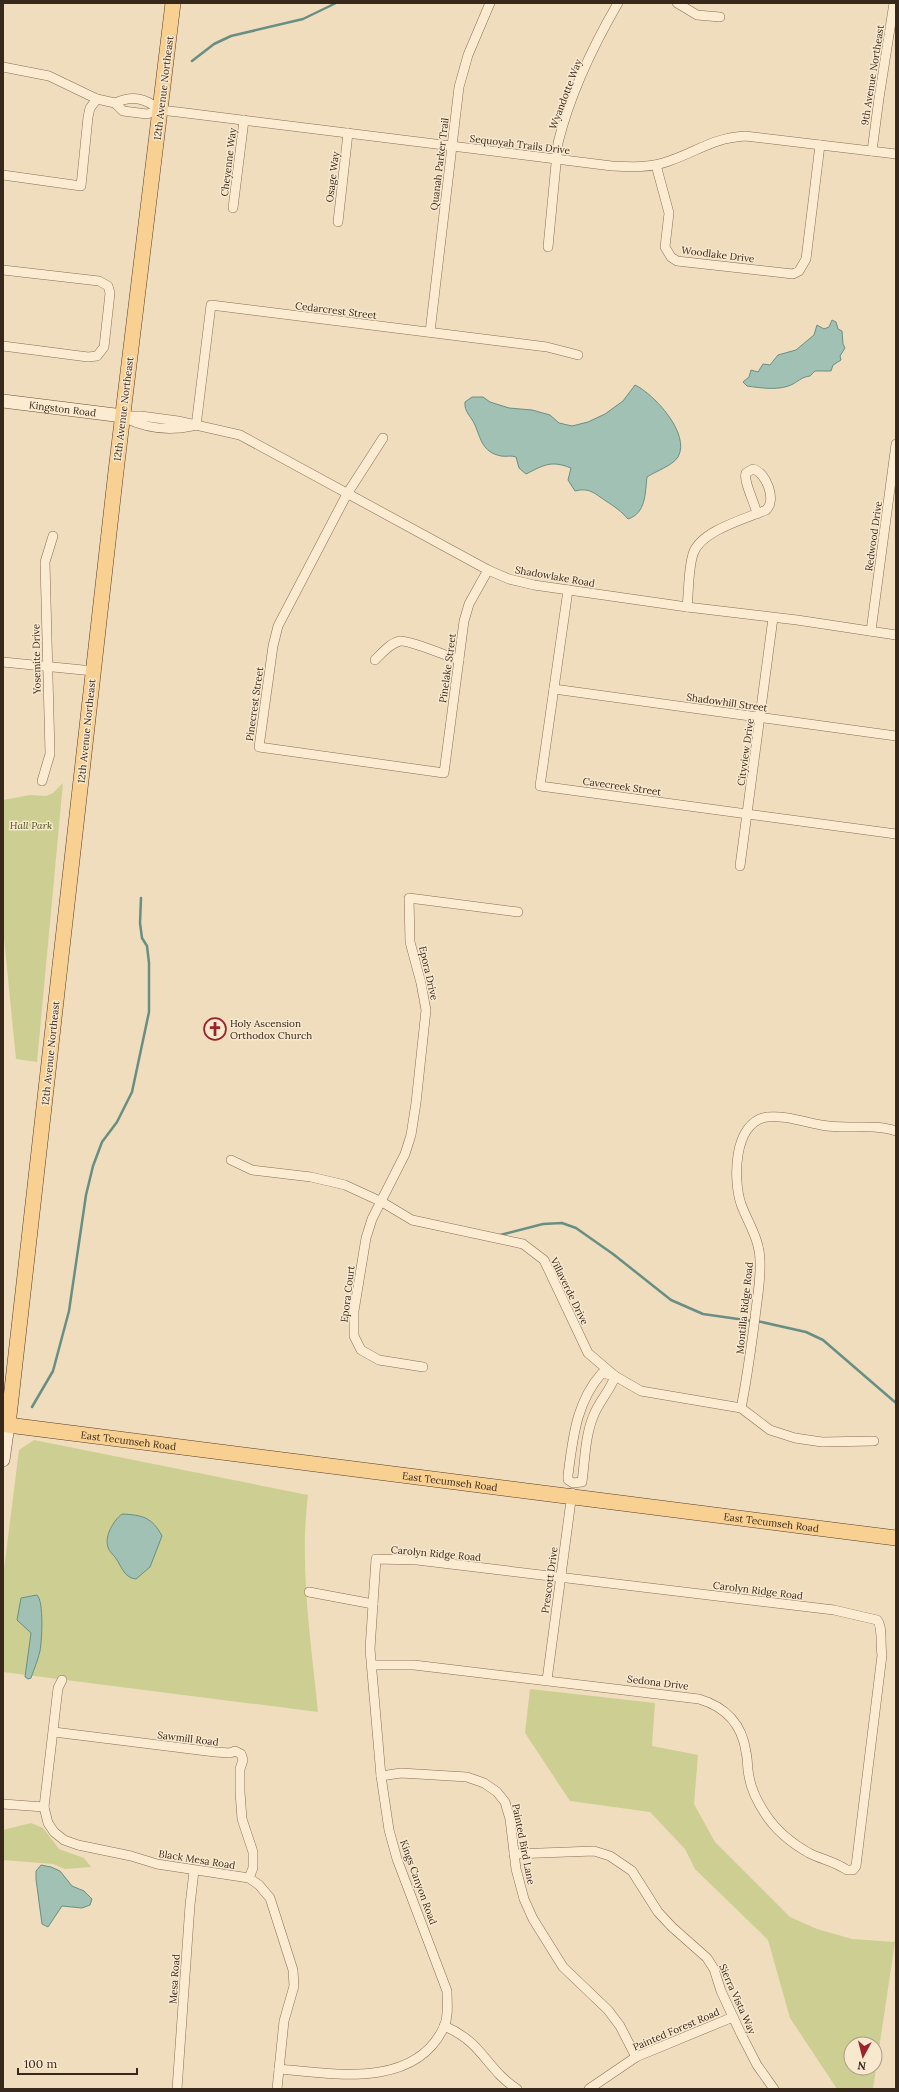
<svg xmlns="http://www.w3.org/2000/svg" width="899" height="2092" font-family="Lora,serif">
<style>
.green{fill:#cccf91;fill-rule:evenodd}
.water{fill:#a1c1b5;stroke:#688f83}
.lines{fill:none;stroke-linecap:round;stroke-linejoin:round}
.stream{stroke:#688f83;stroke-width:2.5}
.street-casing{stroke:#896d56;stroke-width:10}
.secondary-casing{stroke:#6b4e39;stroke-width:14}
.primary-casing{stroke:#563c2a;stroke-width:16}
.street{stroke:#fbebd1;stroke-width:9}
.secondary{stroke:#fbebd1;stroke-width:13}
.primary{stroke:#f7d092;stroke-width:15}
.labels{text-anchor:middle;stroke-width:3;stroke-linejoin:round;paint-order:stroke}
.street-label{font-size:10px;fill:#38271b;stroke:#f7e8ce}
.park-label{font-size:10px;font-style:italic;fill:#4c5520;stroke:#f7e8ce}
.poi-label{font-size:10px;fill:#38271b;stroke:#f7e8ce;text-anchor:start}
</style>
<rect width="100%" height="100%" fill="#f0ddbe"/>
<g class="green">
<path d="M63,783L37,1062L16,1059L3,928V800L30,795L46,796L53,793Z"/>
<path d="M34,1440L308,1495C299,1566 311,1641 318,1712L3,1672V1577L19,1450Z"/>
<path d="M530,1689L655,1703L652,1746L698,1755L694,1804L715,1842L790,1917L817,1929L852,1939L895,1942L873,2089H837L790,2018L768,1940L695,1869L685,1849L650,1812L570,1801L525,1733ZM851,2044H875V2068H851Z"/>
<path d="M31,1823L43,1828L59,1849L84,1858L91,1867L65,1869L53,1864L3,1860V1830Z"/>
</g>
<g class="water">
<path d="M832,320L836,322L838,329L842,331L843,344L845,348L840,356L841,360L833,365L831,371H815L810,376C802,377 800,380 793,384C780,391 761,388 747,386L743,382L749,377L751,370L758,372L763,364L770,365L778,355L796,350L814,335L817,325L824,329L829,327Z"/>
<path d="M635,385C654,394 691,434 678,457C672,466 656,471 647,477C645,494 646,513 628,519C621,511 615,507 606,501C595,494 590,487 575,491L568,480L571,468C551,460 544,465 526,474L519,468L516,457C511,455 506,457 501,456C482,452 481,439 475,425C471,416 464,412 465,402L472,397H483L490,402L509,408L532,410L550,415L559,423L572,426L588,422L605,414L623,401Z"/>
<path d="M122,1514C142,1515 152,1517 162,1536L150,1567L136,1579C125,1578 122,1568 117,1560C115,1556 109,1552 108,1547C104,1536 114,1520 122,1514Z"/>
<path d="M37,1595C44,1601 42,1641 40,1651C38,1660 34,1669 31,1678L28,1679L25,1677L31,1633L17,1620L21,1598Z"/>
<path d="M41,1865L51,1867L60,1871L72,1886L84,1891L92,1899L90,1905L82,1908L62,1906L48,1927L42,1924L36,1879V1871Z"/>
</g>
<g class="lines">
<g class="stream">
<path d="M192,61L214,44L231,36L303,19L336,3"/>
<path d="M500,1235L543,1224L562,1223L576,1228L613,1254L671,1300L703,1314L752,1321"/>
<path d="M757,1321L806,1332L823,1340L896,1403"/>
<path d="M32,1407L53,1371L69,1311L86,1195L93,1166L102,1142L117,1122L132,1092L149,1012V963L147,946L142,938L140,923L141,898"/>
</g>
<g class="street-casing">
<g id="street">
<path d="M677,3L697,15L720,17"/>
<path d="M3,67L49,76L97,99L115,103L123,111L147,114L160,110L178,112L612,166C631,167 651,168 669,161C698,151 713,138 745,136L896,154"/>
<path d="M115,103C133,95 145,98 160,110"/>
<path d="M872,151L879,98L894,3"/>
<path d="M656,165L669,213L665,247L671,257L677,261L793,274L799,271L806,259L820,145"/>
<path d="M3,175L81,186L88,117L90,108L97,99"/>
<path d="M233,208L244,120"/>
<path d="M338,222L348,133"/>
<path d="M548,247L558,143C570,94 593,46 618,3"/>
<path d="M3,270L99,281L108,286L110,293L104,347L97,356L88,357L3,346"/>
<path d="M430,332L459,87L468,55L490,3"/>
<path d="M123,416H141L178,421L240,435L488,570L509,579L534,585L687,607L797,620L896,635"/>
<path d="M125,418C146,428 170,431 192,426"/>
<path d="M196,426L211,305L547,347L578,355"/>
<path d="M383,438L347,494L278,626L273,646L259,747L444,773L464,621L469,604L488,570"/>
<path d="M568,590L540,786L896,834"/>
<path d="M687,607C689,590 688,570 693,554C700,531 745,519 766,510C777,500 766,472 753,469L746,473C743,481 755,503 757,514"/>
<path d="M871,631L896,444"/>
<path d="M375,660C382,653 390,643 400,641C410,640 447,656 459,660"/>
<path d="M3,662L93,671"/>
<path d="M554,689L896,736"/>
<path d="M42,781L50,754L45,562L53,536"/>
<path d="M740,866L773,618"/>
<path d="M231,1160L252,1170L311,1177L345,1185L382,1202L412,1220L523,1244L544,1260L588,1353L615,1376L641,1391L741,1408L770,1430L795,1438L822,1442L874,1441"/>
<path d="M423,1367L379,1360L361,1350L354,1336V1311L366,1238L372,1219L405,1154L411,1135L416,1103L426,1010L421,983L410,942L409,898L518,912"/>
<path d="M602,1373L615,1376C611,1390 598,1402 593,1417C585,1437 585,1460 582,1482L573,1483L568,1480V1475C573,1438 576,1402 602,1373Z"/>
<path d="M741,1408C747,1379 751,1348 755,1318C757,1299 761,1280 760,1261C760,1240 748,1223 741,1204C733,1180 733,1122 767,1117C786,1115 803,1122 821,1125C846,1130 873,1123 896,1131"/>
<path d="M309,1592L373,1604"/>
<path d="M62,1680L58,1688L44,1807L48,1823L54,1832L64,1840L78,1845L131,1856L157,1864L249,1878L259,1885L270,1898L293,1970L294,1986L284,2021L277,2089"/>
<path d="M547,1680L572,1493"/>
<path d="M54,1732L215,1752L230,1753L235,1751L241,1754L243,1760L240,1769V1792L242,1819L253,1852V1868L249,1878"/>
<path d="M381,1776L401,1773L467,1777L484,1783L497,1792L505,1802L510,1819L516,1869L524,1899L533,1919L563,1967L608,2010L620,2026L636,2057"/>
<path d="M3,1804L44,1807"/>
<path d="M514,1854L594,1851L610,1856L632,1871L658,1912L672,1927L707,1958L714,1969L721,1991L741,2034L757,2065L774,2089"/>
<path d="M444,2026C483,2042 486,2069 517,2089"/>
<path d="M279,2069C334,2074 415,2089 444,2027C449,2016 447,2002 447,1991L397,1859L389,1830L381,1776L370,1649L376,1559L417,1560L834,1610L877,1620C883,1626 880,1645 882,1655L856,1866L853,1870H847C834,1861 823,1860 809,1853C793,1844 776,1830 766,1815C758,1803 751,1790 749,1776C747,1768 748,1760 746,1752C742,1724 726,1707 699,1699L414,1665H371"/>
<path d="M177,2089L190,1905L194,1871"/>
<path d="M589,2089L636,2057L733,2017"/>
</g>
</g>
<g class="secondary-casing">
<g id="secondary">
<path id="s1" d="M3,401L123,416"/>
<path d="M3,1424L8,1425L3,1460"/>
</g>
</g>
<g class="primary-casing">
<g id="primary">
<path id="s2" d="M173,3L116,471L8,1425L896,1538"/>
</g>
</g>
<use href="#street" class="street"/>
<use href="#secondary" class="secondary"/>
<use href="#primary" class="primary"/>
</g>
<defs>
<g id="church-ring" transform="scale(1.15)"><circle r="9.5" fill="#f7e8ce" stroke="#9c222c" stroke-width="1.5"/><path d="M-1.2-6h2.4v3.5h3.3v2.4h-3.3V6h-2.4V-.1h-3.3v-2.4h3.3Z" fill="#9c222c"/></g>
</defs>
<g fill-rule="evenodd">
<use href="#church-ring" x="215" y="1029"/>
</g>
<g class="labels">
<g class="street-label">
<text transform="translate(872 75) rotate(-81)" y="4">9th Avenue Northeast</text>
<text transform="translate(163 88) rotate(-83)" y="4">12th Avenue Northeast</text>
<text transform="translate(565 94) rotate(-69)" y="4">Wyandotte Way</text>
<text transform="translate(520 144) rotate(7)" y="4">Sequoyah Trails Drive</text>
<text transform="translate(228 162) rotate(-83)" y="4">Cheyenne Way</text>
<text transform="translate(439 164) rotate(-83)" y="4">Quanah Parker Trail</text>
<text transform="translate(332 177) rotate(-83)" y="4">Osage Way</text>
<text transform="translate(718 254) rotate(7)" y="4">Woodlake Drive</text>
<text transform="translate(336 310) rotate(7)" y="4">Cedarcrest Street</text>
<text dy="4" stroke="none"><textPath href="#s1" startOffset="60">Kingston Road</textPath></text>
<text transform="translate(123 409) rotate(-83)" y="4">12th Avenue Northeast</text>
<text transform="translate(873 536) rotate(-82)" y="4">Redwood Drive</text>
<text transform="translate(555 576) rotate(10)" y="4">Shadowlake Road</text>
<text transform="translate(36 659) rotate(-91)" y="4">Yosemite Drive</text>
<text transform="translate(447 668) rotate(-82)" y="4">Pinelake Street</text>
<text transform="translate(727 702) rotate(8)" y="4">Shadowhill Street</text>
<text transform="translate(254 704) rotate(-82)" y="4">Pinecrest Street</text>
<text transform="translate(86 731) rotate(-84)" y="4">12th Avenue Northeast</text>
<text transform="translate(745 752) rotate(-82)" y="4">Cityview Drive</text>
<text transform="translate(622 786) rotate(8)" y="4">Cavecreek Street</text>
<text transform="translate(429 973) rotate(77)" y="4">Epora Drive</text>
<text transform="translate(50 1053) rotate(-84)" y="4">12th Avenue Northeast</text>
<text transform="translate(570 1291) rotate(64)" y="4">Villaverde Drive</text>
<text transform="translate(347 1294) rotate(-83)" y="4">Epora Court</text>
<text transform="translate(744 1308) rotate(-84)" y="4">Montilla Ridge Road</text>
<text dy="4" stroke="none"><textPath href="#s2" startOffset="1553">East Tecumseh Road</textPath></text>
<text dy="4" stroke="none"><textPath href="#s2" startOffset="1877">East Tecumseh Road</textPath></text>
<text dy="4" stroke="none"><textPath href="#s2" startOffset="2201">East Tecumseh Road</textPath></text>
<text transform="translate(436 1553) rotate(5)" y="4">Carolyn Ridge Road</text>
<text transform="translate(549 1580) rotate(-82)" y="4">Prescott Drive</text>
<text transform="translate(758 1590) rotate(7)" y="4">Carolyn Ridge Road</text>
<text transform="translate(658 1682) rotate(7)" y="4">Sedona Drive</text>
<text transform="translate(188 1738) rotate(7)" y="4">Sawmill Road</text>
<text transform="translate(524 1844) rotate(79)" y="4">Painted Bird Lane</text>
<text transform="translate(197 1859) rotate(9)" y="4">Black Mesa Road</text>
<text transform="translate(419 1882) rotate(70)" y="4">Kings Canyon Road</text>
<text transform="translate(174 1979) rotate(-86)" y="4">Mesa Road</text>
<text transform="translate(738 1999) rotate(66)" y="4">Sierra Vista Way</text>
<text transform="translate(676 2029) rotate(-23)" y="4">Painted Forest Road</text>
</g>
<g class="park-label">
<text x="31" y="829">Hall Park</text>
</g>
<g class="poi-label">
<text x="230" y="1027">Holy Ascension<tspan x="230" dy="12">Orthodox Church</tspan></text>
</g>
</g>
<rect width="899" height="2092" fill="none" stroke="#38271b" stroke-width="8"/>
<g transform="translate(863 2056) rotate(187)"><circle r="19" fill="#f7e8ce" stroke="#ab9b86"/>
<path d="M0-3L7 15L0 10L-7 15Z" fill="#9c222c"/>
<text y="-6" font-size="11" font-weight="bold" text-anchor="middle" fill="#38271b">N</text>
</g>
<path d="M18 2068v6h119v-6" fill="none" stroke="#38271b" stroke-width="2"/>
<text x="24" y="2068" font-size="12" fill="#38271b" stroke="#f7e8ce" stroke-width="3" paint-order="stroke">100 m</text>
</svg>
